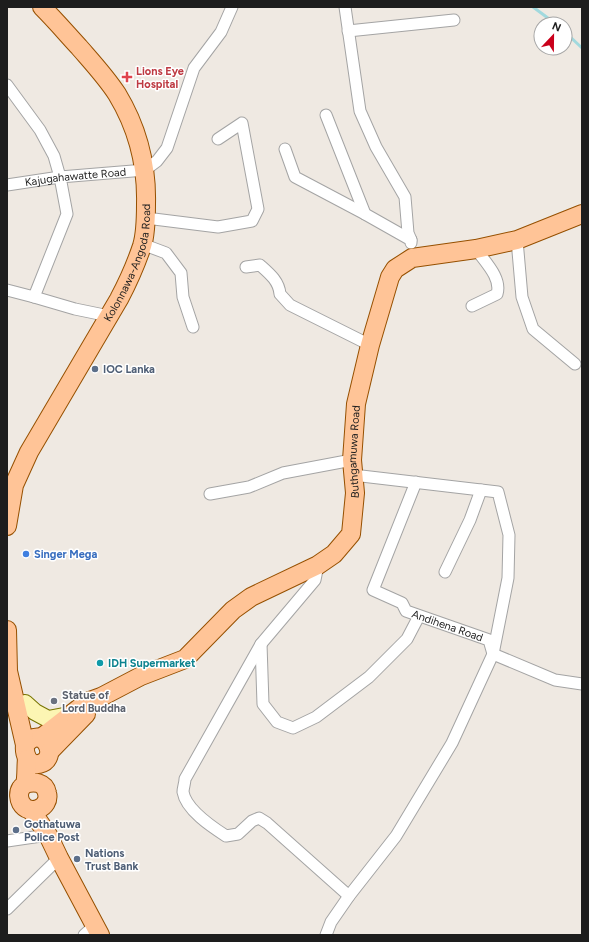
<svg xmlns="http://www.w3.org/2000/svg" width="589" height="942" font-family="Figtree,sans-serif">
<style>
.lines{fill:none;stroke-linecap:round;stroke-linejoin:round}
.stream{stroke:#a1d9de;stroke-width:3}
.minor-casing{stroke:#a4a4a4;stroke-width:13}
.secondary-casing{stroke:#777401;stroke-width:18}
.primary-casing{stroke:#965000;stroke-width:20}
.minor{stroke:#fff;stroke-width:11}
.secondary{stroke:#fcf5b3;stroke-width:16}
.primary{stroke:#ffc497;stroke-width:18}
.health-dot{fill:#e0444e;stroke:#fff;stroke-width:1.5}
.service-dot{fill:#5c6f8a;stroke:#fff;stroke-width:1.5}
.shop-dot{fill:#3f7fe0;stroke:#fff;stroke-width:1.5}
.culture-dot{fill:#0f9aa8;stroke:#fff;stroke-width:1.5}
.worship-dot{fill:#6b7280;stroke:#fff;stroke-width:1.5}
.labels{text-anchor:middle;stroke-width:3;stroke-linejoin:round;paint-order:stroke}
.health-label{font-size:11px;font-weight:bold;fill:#be3a42;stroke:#fff;text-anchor:start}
.street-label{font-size:11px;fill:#1d1d1d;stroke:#fff}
.service-label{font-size:11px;font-weight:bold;fill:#4e5e75;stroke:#fff;text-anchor:start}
.shop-label{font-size:11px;font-weight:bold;fill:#366cbe;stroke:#fff;text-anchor:start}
.culture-label{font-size:11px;font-weight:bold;fill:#0d838f;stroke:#fff;text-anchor:start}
.worship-label{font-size:11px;font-weight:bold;fill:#5b616d;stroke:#fff;text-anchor:start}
</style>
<rect width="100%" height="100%" fill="#efe9e2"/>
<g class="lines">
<g class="stream">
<path d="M533,7L556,24"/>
<path d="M565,32L582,48"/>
</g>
<g class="minor-casing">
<g id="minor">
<path d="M345,7L360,111L376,147L405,197L408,233L411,240"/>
<path d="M348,31L454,20"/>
<path d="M7,85L40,130L54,156L60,177L67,214L34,297L7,290"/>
<path d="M326,115L365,214L411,240V243"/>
<path d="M285,149L295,177L365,214"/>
<path id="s1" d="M7,185L60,177L145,170L157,161L167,148L194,68L221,32L232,7"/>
<path d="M146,218L218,227L252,221L258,209L242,123L218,139"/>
<path d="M517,240L522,297L533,329L575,364"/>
<path d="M142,244L166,253L181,273L183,297L193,327"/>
<path d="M246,267L260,265C269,273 279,281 280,294L290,305L370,345"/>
<path d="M34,297L75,309L109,316"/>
<path d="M472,306L497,294C502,278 485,262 476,249"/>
<path id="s2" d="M416,482L373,590L402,603L406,611L489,640L493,654L555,680L582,684"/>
<path d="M210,494L249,487L283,473L352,460"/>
<path d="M318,565L315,580L261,644L185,779C185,783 183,788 183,792C186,810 212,827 226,836L238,834L252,821L259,818L267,823L349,896"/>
<path d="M445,572L470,520L481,490"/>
<path d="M261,644L263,704L277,722L293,728L316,717L369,677L407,639L419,616"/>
<path d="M7,841L48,835"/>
<path d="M7,909L59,858"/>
<path d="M84,935L95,925"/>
<path d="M326,935L331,922L349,896L396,836L452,743L493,654L508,578L509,535L498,492L353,475"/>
</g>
</g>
<g class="secondary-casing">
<path id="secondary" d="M25,703L35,712L48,719L69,715"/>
</g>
<g class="primary-casing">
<g id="primary">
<path id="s3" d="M7,526L14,485L29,452L119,299C128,282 136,264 142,246C146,233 146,217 146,204C147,165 137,127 117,94C106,77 92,62 79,47C67,34 55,20 42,7"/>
<path d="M7,630L8,671L25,745C24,754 28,766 39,764C61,759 43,722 25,745"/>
<path id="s4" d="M41,738L87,702L101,697L141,676L185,659L233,610L251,597L318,565L334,554L351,534L355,493L352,460L356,404L370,345L390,277L395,269L412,258L476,249L517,240L582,214"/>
<path d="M50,751L86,714"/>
<path d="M25,784C34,781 45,782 47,793C51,808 29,817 21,803C19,799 18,793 21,788C22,786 24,786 25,784C27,777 26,766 27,759"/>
<path d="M31,810L48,835L59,858L100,935"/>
</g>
</g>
<use href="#minor" class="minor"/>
<use href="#secondary" class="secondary"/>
<use href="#primary" class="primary"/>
</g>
<path class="health-dot" d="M125 71h4v4h4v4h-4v4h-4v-4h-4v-4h4z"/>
<g class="service-dot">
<circle cx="95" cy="369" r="4"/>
<circle cx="16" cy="830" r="4"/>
<circle cx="77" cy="859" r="4"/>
</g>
<circle class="shop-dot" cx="26" cy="554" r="4"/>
<circle class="culture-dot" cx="100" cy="663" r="4"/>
<circle class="worship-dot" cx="54" cy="701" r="4"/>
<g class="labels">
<g class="health-label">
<text x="136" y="75">Lions Eye<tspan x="136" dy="13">Hospital</tspan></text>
</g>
<g class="street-label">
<text dy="4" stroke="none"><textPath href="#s1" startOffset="69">Kajugahawatte Road</textPath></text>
<text dy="4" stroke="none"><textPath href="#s3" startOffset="293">Kolonnawa-Angoda Road</textPath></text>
<text dy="4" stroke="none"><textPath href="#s4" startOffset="459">Buthgamuwa Road</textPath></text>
<text dy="4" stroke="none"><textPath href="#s2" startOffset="201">Andihena Road</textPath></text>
</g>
<g class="service-label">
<text x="103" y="373">IOC Lanka</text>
<text x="24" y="828">Gothatuwa<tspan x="24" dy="13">Police Post</tspan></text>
<text x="85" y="857">Nations<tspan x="85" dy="13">Trust Bank</tspan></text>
</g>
<g class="shop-label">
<text x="34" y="558">Singer Mega</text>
</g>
<g class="culture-label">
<text x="108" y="667">IDH Supermarket</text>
</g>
<g class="worship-label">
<text x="62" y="699">Statue of<tspan x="62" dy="13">Lord Buddha</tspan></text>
</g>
</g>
<rect width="589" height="942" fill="none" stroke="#1d1d1d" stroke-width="16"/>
<g transform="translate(553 36) rotate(22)"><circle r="19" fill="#ffffff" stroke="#a5a5a5"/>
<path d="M0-3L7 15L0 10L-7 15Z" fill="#ca001b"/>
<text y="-6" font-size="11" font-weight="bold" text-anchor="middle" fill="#1d1d1d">N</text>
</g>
</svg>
